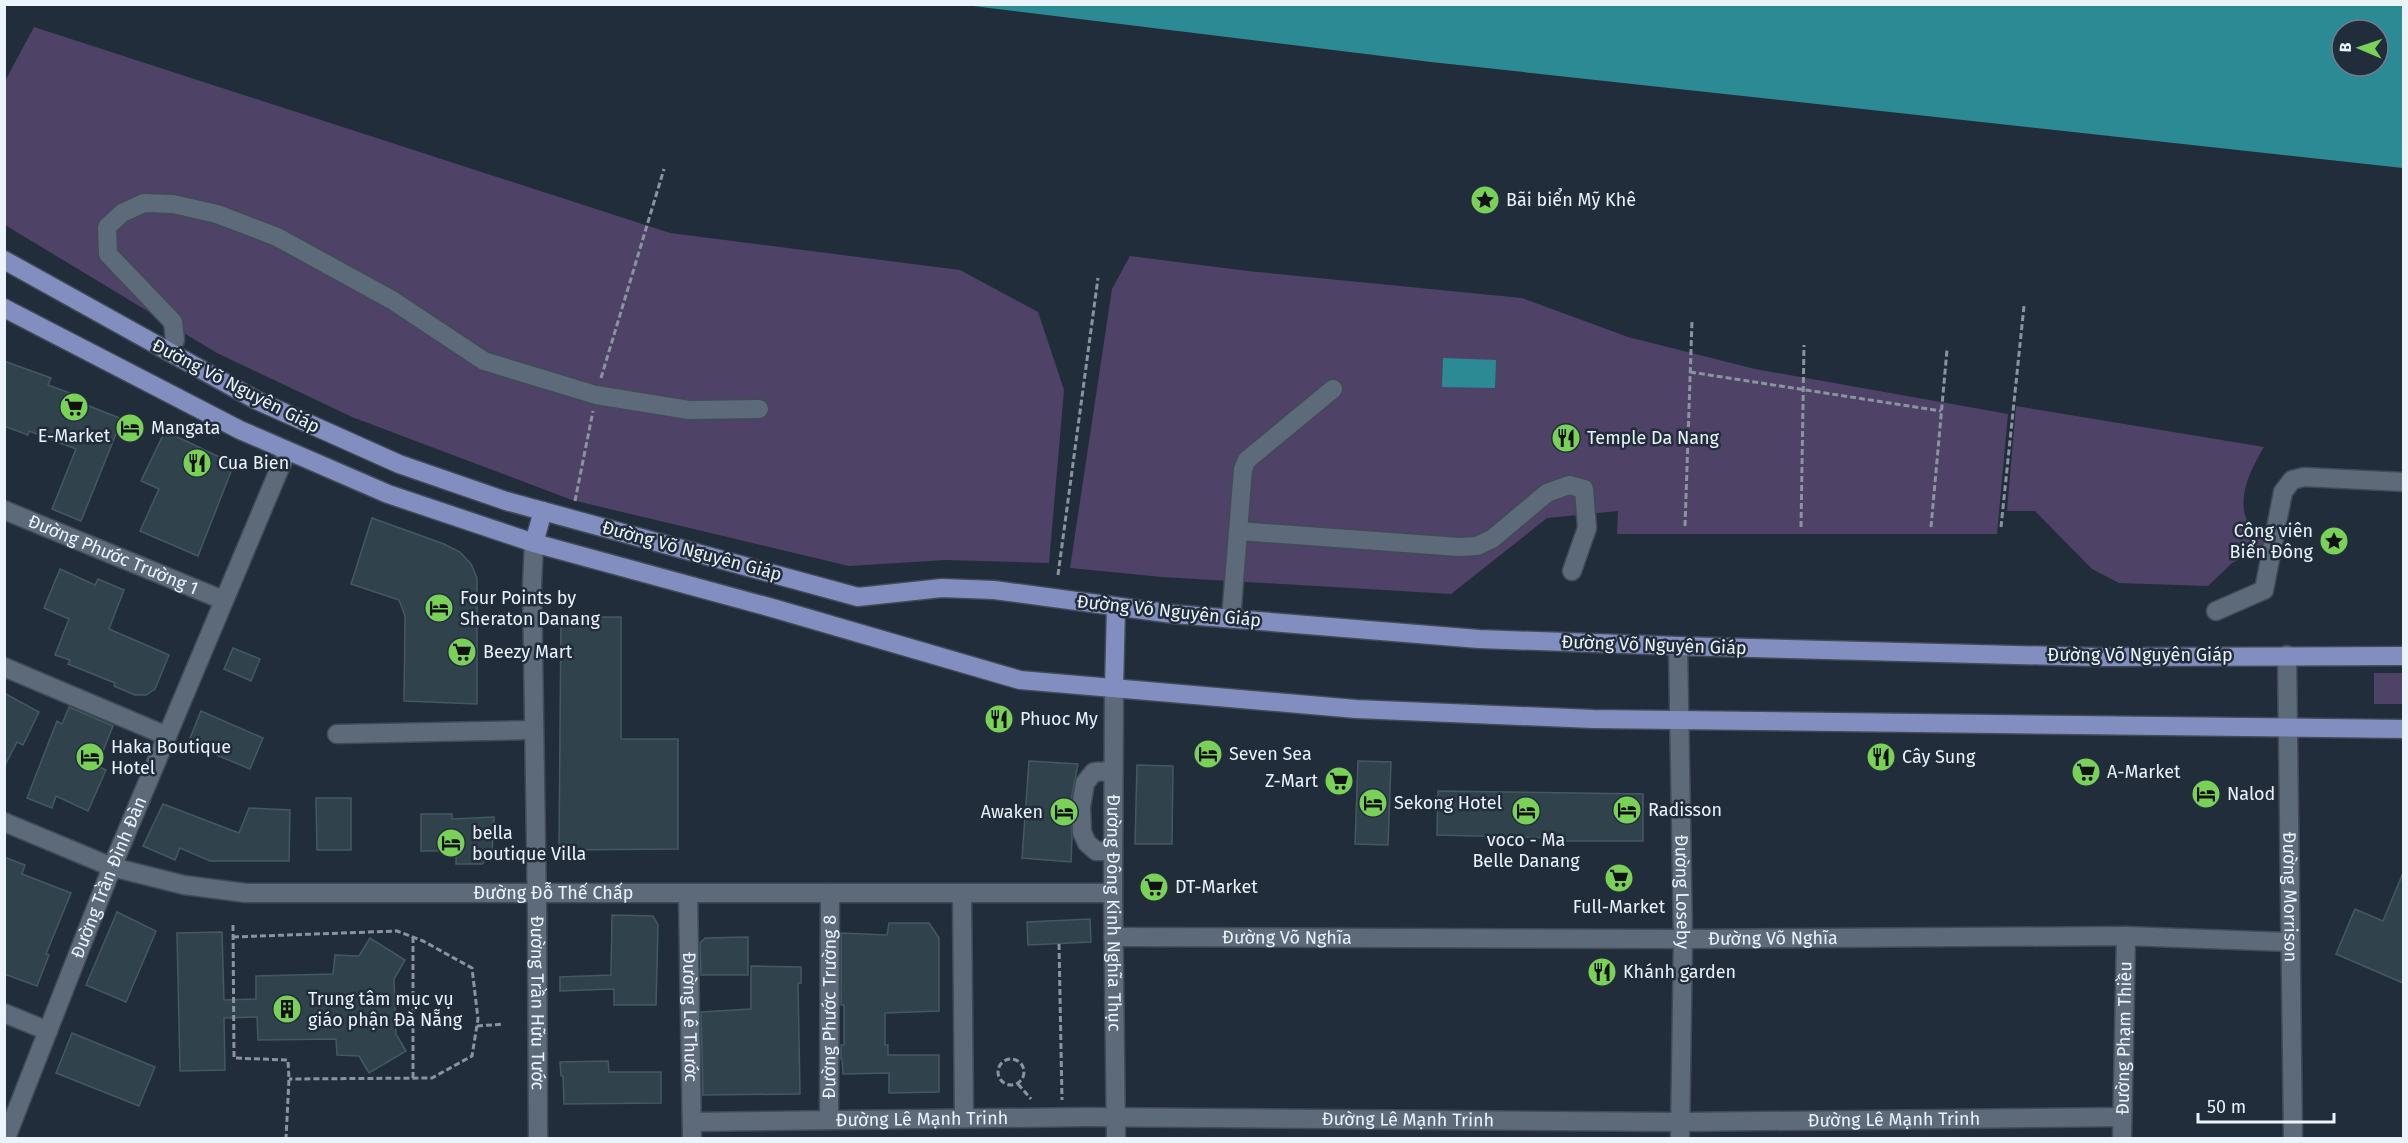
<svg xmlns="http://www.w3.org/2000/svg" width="2408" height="1143" font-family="'Fira Sans',sans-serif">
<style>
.green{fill:#4e4267}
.water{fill:#2c8a95;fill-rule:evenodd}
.building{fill:#30434d;stroke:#445863;stroke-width:1.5}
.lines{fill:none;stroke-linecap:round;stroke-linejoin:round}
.minor-casing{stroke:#414a56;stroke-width:21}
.major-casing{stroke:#414a56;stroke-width:21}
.path{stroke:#8a949f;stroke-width:3;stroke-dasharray:6 3;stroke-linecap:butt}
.minor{stroke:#5d6a7a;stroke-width:18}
.major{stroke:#828ec0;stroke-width:18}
.labels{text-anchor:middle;stroke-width:5;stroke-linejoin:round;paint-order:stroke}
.poi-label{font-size:18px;fill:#ebf3fc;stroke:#222d3b;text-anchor:start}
.street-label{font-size:18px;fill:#ebf3fc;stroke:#222d3b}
</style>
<rect width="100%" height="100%" fill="#222d3b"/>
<g class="green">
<path d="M34,27L670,233L960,270L1038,312L1064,390L1049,563L945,560L849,566L572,500L352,417L217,353L5,225L4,83Z"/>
<path d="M1130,256L1248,271L1522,298L1628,337L1755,369L2008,414L1997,534H1617L1618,511L1547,518L1451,594L1162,577L1070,568L1112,289Z"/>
<path d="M2016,406L2264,447C2244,480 2228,519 2269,544L2232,563L2208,586L2119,583L2092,569L2035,511H2007Z"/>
<rect x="2374" y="673" width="29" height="31"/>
</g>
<g class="water">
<path d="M965,5H2403V168L1431,62ZM2342,30H2378V66H2342Z"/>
<path d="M1443,358L1496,360L1495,388L1442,387Z"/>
</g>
<g class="building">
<path d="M4,361L51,378L48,385L86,399L84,404L122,419L81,521L52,509L76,449L29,431L28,435L4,426Z"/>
<path d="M165,431L234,464L198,556L140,531L159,489L141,481Z"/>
<path d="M372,518L444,544L460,552L471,564L477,578V704L404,701L405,616L399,600L351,584Z"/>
<path d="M60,569L95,585L98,579L124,590L109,629L169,655L155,689L146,695H135L114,686L115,683L68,664L70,660L55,655L69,619L44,608Z"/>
<path d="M561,617H621V739H678V849L559,850Z"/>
<path d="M233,648L260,659L251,681L224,669Z"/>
<path d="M4,693L39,712L23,745L17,742L4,767Z"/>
<path d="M69,707L113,726L97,766L106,770L88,811L56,796L52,808L27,798L57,721L62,724Z"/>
<path d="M201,711L263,738L250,769L188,743Z"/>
<path d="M1029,761L1078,764L1070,805L1072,838L1071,862L1022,858Z"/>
<path d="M1358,761L1391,762L1388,845L1355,844Z"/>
<path d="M1137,765L1173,766L1172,844H1135Z"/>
<path d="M1438,791L1643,794V841H1558V838L1437,835Z"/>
<path d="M316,798H351V850H317Z"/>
<path d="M163,804L239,833L249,808L290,810L289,861H210L180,848L175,860L143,846Z"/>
<path d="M421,814H452V819L494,817L492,854L482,864H456V851H421Z"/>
<path d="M4,857L25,865L22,874L71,893L46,954L49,955L37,986L4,974Z"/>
<path d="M2403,873V983L2336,954L2355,909L2383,921Z"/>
<path d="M117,912L156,931L126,1002L86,985Z"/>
<path d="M612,915L653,916L658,925L656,1005H614V989L560,991V977L611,975Z"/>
<path d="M1090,919L1091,942L1028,945L1027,922Z"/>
<path d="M889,923H929L939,938V1011L885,1013V1045H888V1055H939V1092L889,1093V1073L843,1074L842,1059H841V1045H844V1005H841V933L887,935Z"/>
<path d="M222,932L224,1000L256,999V976L333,974L335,955L359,956L370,938L405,960L394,979L396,1034L406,1051L369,1073L359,1056L337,1055L336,1039L258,1040L257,1017L224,1018L225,1070L180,1071L177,933Z"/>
<path d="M748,937V975H701L700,943L705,938Z"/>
<path d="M751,966L801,967V983H798L800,1094L703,1095L701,1012L751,1009Z"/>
<path d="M72,1033L155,1067L139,1106L56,1073Z"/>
<path d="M608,1061L609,1072H661V1103L564,1104L563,1076H561L560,1062Z"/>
</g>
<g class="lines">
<g class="minor-casing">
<g id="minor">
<path d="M169,352L175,340L173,322L108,254L107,227L122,213L144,203L173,204L217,214L277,237L392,300L484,361L596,395L689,410L759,409"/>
<path id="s1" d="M4,510L223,600"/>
<path d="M1239,531L1459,547L1477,546L1492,539L1547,493L1569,485L1584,489L1587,528L1572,571"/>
<path id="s2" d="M534,543L532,585L537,910L538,1138"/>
<path d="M2216,611L2264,590L2283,492L2292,480L2304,477L2404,482"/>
<path d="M1231,619L1243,469L1247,460L1333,389"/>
<path id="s3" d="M1678,646L1683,939L1680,1138"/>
<path id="s4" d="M2287,655L2293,1138"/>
<path d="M4,667L167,736"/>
<path id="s5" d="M1114,688L1113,893L1116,1138"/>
<path d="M337,734L534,730"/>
<path id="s6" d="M4,822L112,867L184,885L246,893H1113"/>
<path d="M1113,851H1096L1087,843L1082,832L1081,807L1085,783L1094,772L1113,771"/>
<path id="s7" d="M688,894L692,1138"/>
<path d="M962,894L964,1118"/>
<path id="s8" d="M1113,937L1683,939L2126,936L2290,942"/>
<path d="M4,1013L48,1031"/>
<path id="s9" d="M829,1119L830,893"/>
<path id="s10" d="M692,1122L1086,1117L1680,1122L2122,1117"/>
<path id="s11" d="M6,1138L112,867L287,451"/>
<path id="s12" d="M2122,1138L2126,936"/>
</g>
</g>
<g class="major-casing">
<g id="major">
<path d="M4,260L256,400L399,464L506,501L858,597L942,588L994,590L1173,614L1479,639L1678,646L2095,657L2404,656"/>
<path d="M4,308L240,430L388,494L534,543L776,609L1020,680L1356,709L1593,719L2404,729"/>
<path d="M534,543L543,511"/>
<path d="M1114,688L1116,608"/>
</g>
</g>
<g class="path">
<path d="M1690,372L1941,411"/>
<path d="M601,378L664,169"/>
<path d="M575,501L593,411"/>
<path d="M1685,526L1692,321"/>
<path d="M1801,527L1804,345"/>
<path d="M1931,527L1947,350"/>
<path d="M2001,527L2024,306"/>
<path d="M1058,575L1098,278"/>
<path d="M233,925L234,1058L288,1060L289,1079L286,1138"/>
<path d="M233,937L397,931L423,941L472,968L478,1019L472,1056L432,1078L289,1079"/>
<path d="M413,937V1078"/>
<path d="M1059,944L1062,1100"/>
<path d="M477,1026L504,1024"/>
<circle cx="1011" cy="1072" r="13"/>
<path d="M1018,1084L1031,1099"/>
</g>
<use href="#minor" class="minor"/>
<use href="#major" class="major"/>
</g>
<defs>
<g id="sight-disc" transform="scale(1.5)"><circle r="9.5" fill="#7ad157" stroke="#222d3b"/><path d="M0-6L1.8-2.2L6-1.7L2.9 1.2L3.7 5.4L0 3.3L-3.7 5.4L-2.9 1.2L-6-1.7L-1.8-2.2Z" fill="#111"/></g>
<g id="supermarket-disc" transform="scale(1.5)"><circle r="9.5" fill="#7ad157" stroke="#222d3b"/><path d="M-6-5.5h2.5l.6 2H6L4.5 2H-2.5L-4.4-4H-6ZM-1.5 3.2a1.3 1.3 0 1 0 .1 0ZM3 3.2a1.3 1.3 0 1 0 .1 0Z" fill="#111"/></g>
<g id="hotel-disc" transform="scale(1.5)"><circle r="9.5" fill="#7ad157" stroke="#222d3b"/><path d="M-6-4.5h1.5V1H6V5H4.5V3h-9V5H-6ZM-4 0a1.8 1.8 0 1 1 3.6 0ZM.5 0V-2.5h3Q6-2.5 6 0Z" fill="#111"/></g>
<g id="restaurant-disc" transform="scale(1.5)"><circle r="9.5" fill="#7ad157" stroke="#222d3b"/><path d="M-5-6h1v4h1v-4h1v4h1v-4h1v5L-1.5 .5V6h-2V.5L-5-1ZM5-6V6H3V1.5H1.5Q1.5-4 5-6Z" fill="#111"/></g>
<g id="building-disc" transform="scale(1.5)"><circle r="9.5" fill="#7ad157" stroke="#222d3b"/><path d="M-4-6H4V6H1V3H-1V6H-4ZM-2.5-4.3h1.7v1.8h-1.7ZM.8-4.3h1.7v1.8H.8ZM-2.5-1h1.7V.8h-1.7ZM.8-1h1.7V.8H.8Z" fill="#111"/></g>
</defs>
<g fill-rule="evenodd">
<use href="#sight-disc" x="1485" y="200"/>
<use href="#supermarket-disc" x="74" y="407"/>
<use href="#hotel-disc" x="130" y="428"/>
<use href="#restaurant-disc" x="1566" y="438"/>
<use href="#restaurant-disc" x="197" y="463"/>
<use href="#sight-disc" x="2334" y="541"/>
<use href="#hotel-disc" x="439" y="608"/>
<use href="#supermarket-disc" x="462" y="652"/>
<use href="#restaurant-disc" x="999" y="719"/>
<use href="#hotel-disc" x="1208" y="754"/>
<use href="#hotel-disc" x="90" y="757"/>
<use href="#restaurant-disc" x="1881" y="757"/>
<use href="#supermarket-disc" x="2086" y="772"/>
<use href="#supermarket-disc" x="1339" y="781"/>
<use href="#hotel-disc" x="2206" y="794"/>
<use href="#hotel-disc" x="1373" y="803"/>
<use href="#hotel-disc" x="1627" y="810"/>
<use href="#hotel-disc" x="1526" y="811"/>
<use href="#hotel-disc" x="1064" y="812"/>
<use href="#hotel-disc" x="451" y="843"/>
<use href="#supermarket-disc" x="1619" y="878"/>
<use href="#supermarket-disc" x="1154" y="887"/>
<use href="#restaurant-disc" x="1602" y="972"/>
<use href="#building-disc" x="287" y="1009"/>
</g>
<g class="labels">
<g class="poi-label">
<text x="1506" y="206">Bãi biển Mỹ Khê</text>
<text x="151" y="434">Mangata</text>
<text x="74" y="442" text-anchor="middle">E-Market</text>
<text x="1587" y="444">Temple Da Nang</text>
<text x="218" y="469">Cua Bien</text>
<text x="2313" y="537" text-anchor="end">Công viên<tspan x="2313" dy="21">Biển Đông</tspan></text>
<text x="460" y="604">Four Points by<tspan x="460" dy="21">Sheraton Danang</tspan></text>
<text x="483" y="658">Beezy Mart</text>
<text x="1020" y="725">Phuoc My</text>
<text x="111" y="753">Haka Boutique<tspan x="111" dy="21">Hotel</tspan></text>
<text x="1229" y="760">Seven Sea</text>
<text x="1902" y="763">Cây Sung</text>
<text x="2107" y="778">A-Market</text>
<text x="1318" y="787" text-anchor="end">Z-Mart</text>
<text x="2227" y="800">Nalod</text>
<text x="1394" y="809">Sekong Hotel</text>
<text x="1648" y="816">Radisson</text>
<text x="1043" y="818" text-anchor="end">Awaken</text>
<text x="472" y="839">bella<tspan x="472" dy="21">boutique Villa</tspan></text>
<text x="1526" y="846" text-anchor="middle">voco - Ma<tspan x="1526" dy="21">Belle Danang</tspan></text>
<text x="1175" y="893">DT-Market</text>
<text x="1619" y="913" text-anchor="middle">Full-Market</text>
<text x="1623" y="978">Khánh garden</text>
<text x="308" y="1005">Trung tâm mục vụ<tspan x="308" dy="21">giáo phận Đà Nẵng</tspan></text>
</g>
<g class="street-label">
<text transform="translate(236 386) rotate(27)" y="6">Đường Võ Nguyên Giáp</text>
<text transform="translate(692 551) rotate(15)" y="6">Đường Võ Nguyên Giáp</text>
<text dy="6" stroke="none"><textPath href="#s1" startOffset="118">Đường Phước Trường 1</textPath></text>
<text transform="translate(1169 611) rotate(6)" y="6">Đường Võ Nguyên Giáp</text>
<text transform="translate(1654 645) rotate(2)" y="6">Đường Võ Nguyên Giáp</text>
<text x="2140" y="661">Đường Võ Nguyên Giáp</text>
<text dy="6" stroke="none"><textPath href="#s11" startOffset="280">Đường Trần Đình Đàn</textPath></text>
<text dy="6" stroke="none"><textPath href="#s3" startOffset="246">Đường Loseby</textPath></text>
<text dy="6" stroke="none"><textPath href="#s6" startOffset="561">Đường Đỗ Thế Chấp</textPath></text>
<text dy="6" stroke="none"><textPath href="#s4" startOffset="242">Đường Morrison</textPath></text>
<text dy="6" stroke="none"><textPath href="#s5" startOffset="225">Đường Đông Kinh Nghĩa Thục</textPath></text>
<text dy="6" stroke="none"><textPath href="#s8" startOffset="174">Đường Võ Nghĩa</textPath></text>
<text dy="6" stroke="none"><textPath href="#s8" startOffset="660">Đường Võ Nghĩa</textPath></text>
<text dy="6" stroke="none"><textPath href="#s2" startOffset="460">Đường Trần Hữu Tước</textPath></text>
<text dy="6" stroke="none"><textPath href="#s9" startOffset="112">Đường Phước Trường 8</textPath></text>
<text dy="6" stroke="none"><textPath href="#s7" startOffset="123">Đường Lê Thước</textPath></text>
<text dy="6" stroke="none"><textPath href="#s12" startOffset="100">Đường Phạm Thiều</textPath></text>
<text dy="6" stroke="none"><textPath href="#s10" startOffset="230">Đường Lê Mạnh Trinh</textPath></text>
<text dy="6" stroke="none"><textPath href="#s10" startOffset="716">Đường Lê Mạnh Trinh</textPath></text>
<text dy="6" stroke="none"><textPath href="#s10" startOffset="1202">Đường Lê Mạnh Trinh</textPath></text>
</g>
</g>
<rect width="2408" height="1143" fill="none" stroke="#ebf3fc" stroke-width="12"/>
<g transform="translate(2360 48) rotate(272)"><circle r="28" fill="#222d3b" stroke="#727c88" stroke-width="1.5"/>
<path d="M0-4.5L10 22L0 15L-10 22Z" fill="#7ad157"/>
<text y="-9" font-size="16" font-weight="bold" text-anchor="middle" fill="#ebf3fc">B</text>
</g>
<path d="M2198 1113v9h136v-9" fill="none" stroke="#ebf3fc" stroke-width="3"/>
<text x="2207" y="1113" font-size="18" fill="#ebf3fc" stroke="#222d3b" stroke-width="4.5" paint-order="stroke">50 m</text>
</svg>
